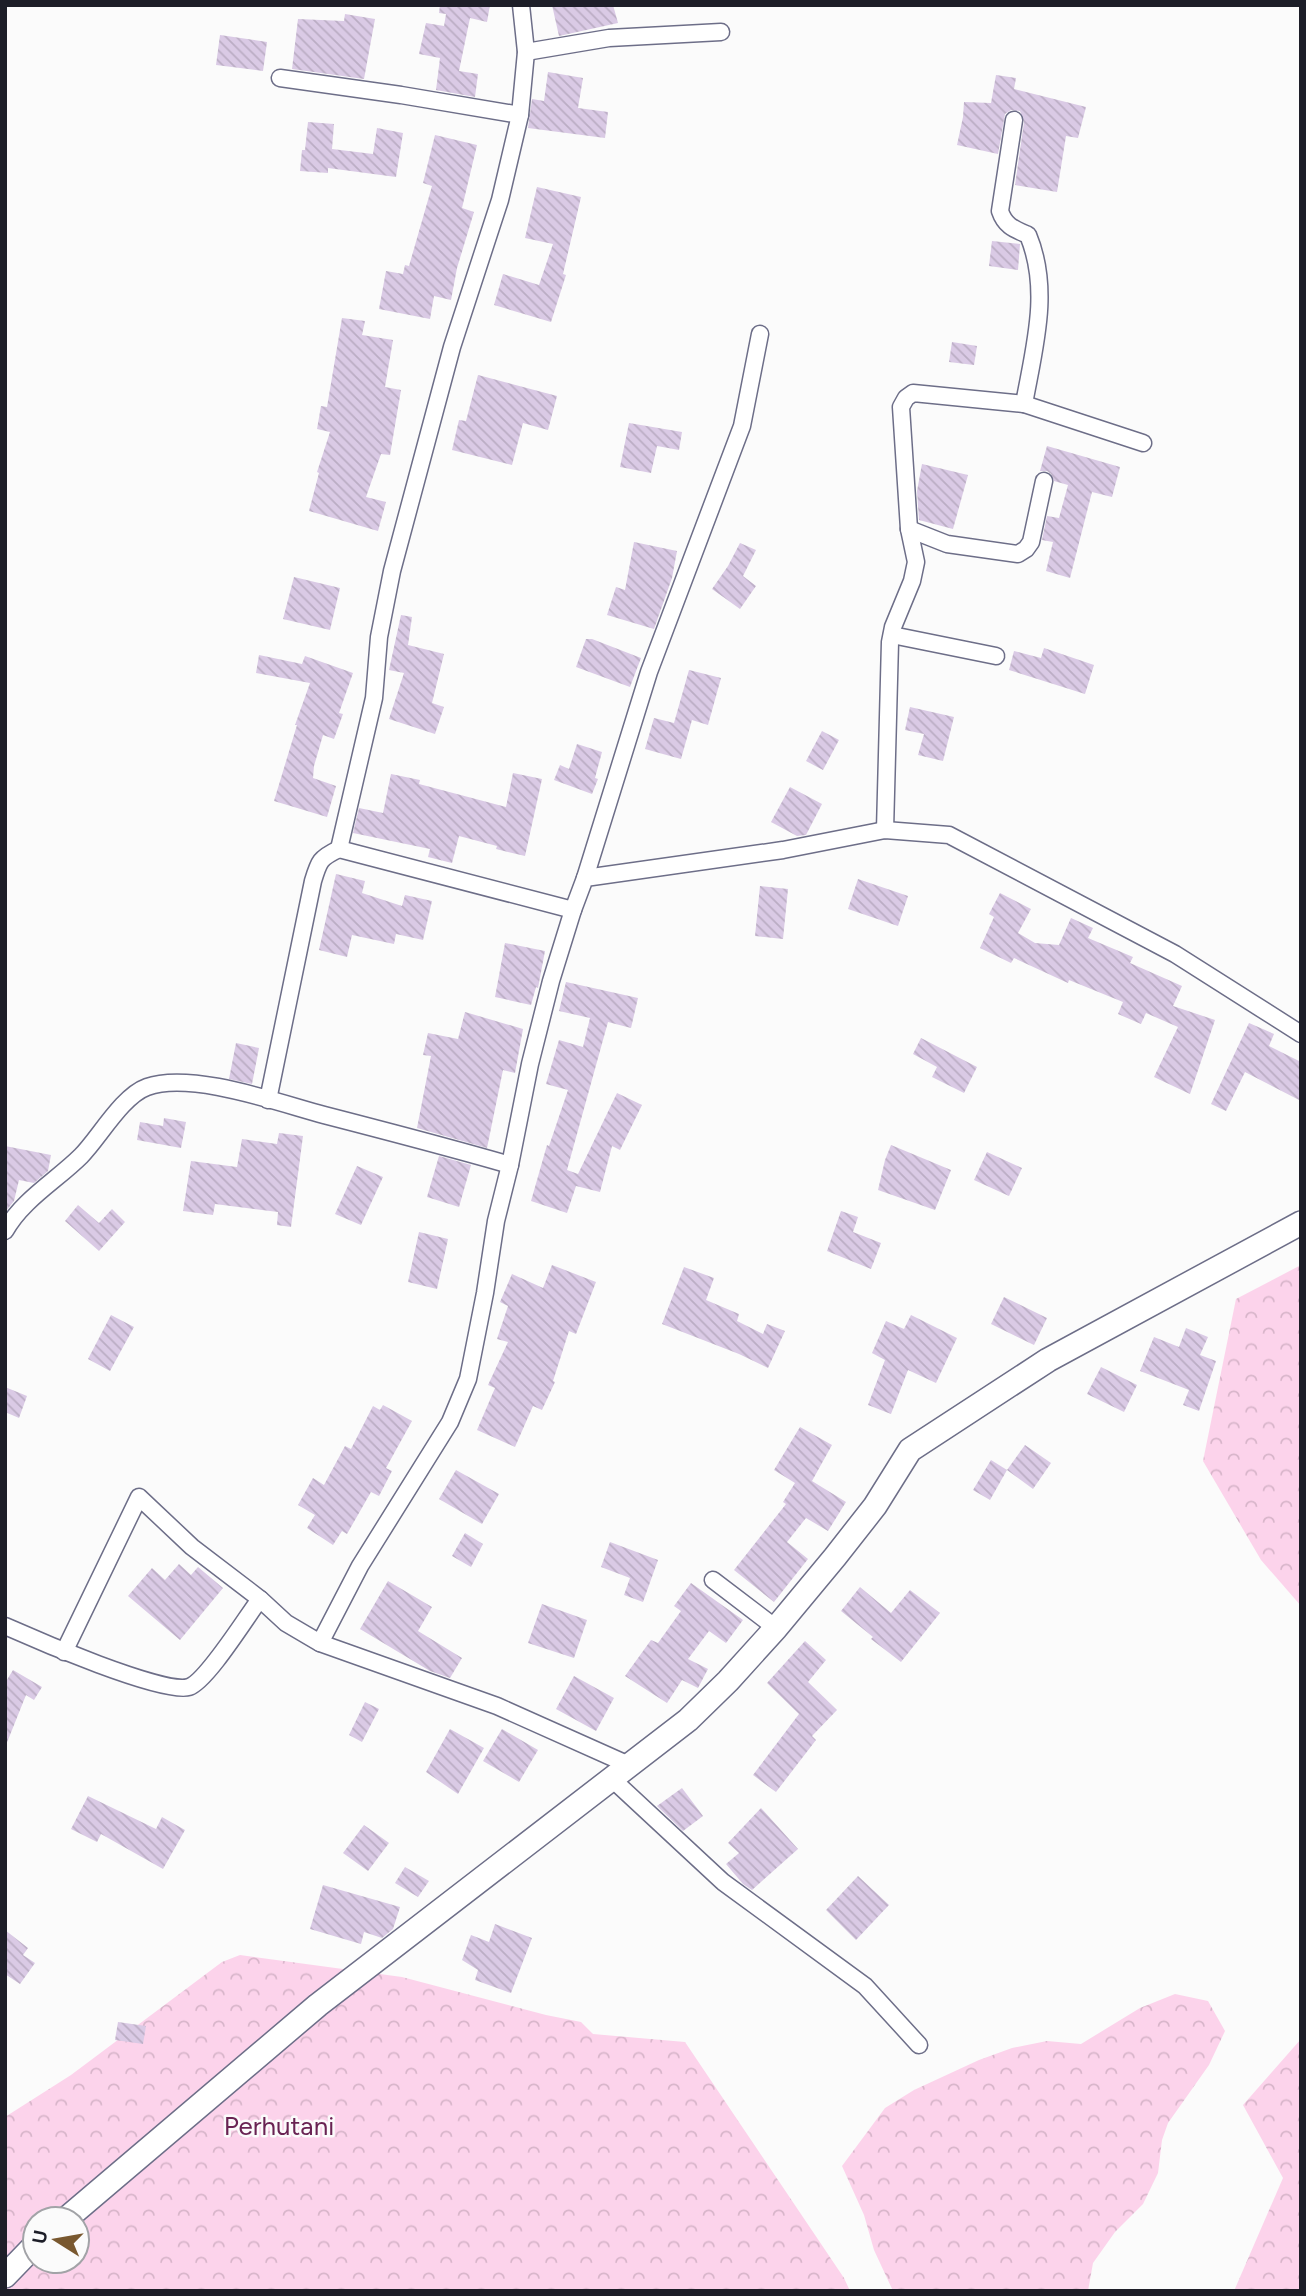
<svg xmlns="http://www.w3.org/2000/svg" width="1306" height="2296" font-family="Figtree,sans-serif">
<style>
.forest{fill:url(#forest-crowns);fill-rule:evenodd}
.building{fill:url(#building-back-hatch)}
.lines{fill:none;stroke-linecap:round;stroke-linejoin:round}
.street-casing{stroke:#6d6e88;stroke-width:19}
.secondary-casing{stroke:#6d6e88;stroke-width:26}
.street{stroke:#fff;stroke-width:16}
.secondary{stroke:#fff;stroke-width:23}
.labels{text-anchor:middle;stroke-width:5;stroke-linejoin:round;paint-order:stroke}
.park-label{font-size:26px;fill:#692353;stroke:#fbfbfb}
</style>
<defs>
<pattern id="forest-crowns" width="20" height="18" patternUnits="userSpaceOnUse" patternTransform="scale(1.75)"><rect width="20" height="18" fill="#fcd3eb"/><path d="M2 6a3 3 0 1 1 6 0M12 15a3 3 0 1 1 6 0" fill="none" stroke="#d8b5ca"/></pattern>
<pattern id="building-back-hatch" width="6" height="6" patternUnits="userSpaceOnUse" patternTransform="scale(1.75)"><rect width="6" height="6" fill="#dacae5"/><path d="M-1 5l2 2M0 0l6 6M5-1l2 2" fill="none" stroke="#bbadc4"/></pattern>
</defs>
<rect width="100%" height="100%" fill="#fbfbfb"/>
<g class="forest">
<path d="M1301,1265V1606L1261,1560L1203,1461L1236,1299Z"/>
<path d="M240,1955L402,1977L546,2015L581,2022L593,2034L685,2042L844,2278L850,2291H5V2117L71,2075L222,1962ZM35,2219H77V2261H35Z"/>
<path d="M1175,1994L1208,2001L1225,2031L1209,2065L1168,2123L1162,2140L1158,2173L1143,2204L1115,2232L1093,2263L1088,2291H893L874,2250L864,2215L842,2166L885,2108L914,2090L979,2060L1012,2048L1047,2041L1081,2044L1140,2008Z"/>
<path d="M1301,2039V2291H1234L1283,2178L1243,2105Z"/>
</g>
<g class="building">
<path d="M440,5H490L487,22L470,18L459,71L478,74L475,97L436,90L440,58L419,54L426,23L444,26L446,14L439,13Z"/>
<path d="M552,5H613L618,23L559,36Z"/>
<path d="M345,14L375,19L364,79L292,69L298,19L344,21Z"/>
<path d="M220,35L267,42L263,71L216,65Z"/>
<path d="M548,72L583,78L578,108L608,112L605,138L528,128L532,99L544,101Z"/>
<path d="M996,75L1016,78L1014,89L1086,107L1078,138L1066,136L1057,192L1015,185L1024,122L1020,111L1011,110L1005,114L998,154L957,145L963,117L964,102L991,103Z"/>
<path d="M308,122L334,124L332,149L373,154L377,128L403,133L396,177L328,168V173L300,171L302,150H305Z"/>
<path d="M435,135L477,145L462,208L474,212L457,268L451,300L434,296L430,319L379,309L386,271L403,274L405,265L409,266L432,186L423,183Z"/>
<path d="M537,187L581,197L563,274L566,275L551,322L494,305L503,274L539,285L553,244L525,238Z"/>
<path d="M992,241L1020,244L1018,270L989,266Z"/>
<path d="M342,318L365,321L362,335L393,340L385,387L401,390L390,455L381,454L366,497L386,502L378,531L309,511L319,473L317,472L330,432L317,429L321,406L327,407Z"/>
<path d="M952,342L977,346L974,365L949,362Z"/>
<path d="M478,375L557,396L548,430L523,423L512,465L452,450L459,420L466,421Z"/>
<path d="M629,423L682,432L679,450L657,446L651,473L620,467Z"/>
<path d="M1047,446L1120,467L1112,497L1092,492L1070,578L1046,571L1053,542L1042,540L1047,516L1059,518L1068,485L1054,481L1051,474L1047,471H1040Z"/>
<path d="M922,464L968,475L953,529L919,520L917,491Z"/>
<path d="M634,542L677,551L672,578L654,629L607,615L616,587L625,590Z"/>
<path d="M740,543L756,550L743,576L756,586L740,609L712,589L728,566Z"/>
<path d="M294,577L340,588L330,630L283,619Z"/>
<path d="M401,615L412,617L408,645L444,654L432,703L444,707L435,734L389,719L404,673L389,670Z"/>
<path d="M586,639H592L641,658L630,687L576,667Z"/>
<path d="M1044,648L1094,665L1085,694L1009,670L1014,651L1041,658Z"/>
<path d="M259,655L302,664L305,656L353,673L339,713L343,714L334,739L323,735L314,766L313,778L336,786L327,817L274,801L297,725H295L310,683L256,673Z"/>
<path d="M689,670L721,678L708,725L692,720L681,759L645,749L654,718L674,723Z"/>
<path d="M910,707L954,717L943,761L918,755L924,734L905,730Z"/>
<path d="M822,731L839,740L823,770L806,761Z"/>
<path d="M577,744L602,752L595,778L598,779L592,794L554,780L560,765L569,769Z"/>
<path d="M513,773L542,779L525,856L496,849L497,846L459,836L452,863L428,857L430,849L353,833L359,808L383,813L391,774L420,780L419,784L506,807Z"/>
<path d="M790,787L822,804L806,835L797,836L771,822Z"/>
<path d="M336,874L365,881L362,893L402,906L405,895L432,901L423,940L396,934L394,944L352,935L347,957L319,950Z"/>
<path d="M858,879L908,896L898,926L848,909Z"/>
<path d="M760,886L788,889L783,939L755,936Z"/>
<path d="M1000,893L1031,909L1018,933L1035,943L1059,945L1071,918L1093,928L1088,938L1133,957L1130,963L1182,986L1173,1006L1215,1020L1190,1094L1154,1077L1178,1027L1146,1013L1141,1024L1118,1014L1123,1002L1069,980L1068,983L1014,958L1011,963L980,948L994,917L989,914Z"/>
<path d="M505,943L545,951L538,988L536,987L531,1005L495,997Z"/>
<path d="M566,982L638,998L631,1028L608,1022L567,1170L578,1174L617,1093L642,1105L620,1150L612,1146L600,1192L576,1186L567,1213L531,1201L547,1145L549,1146L568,1090L546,1084L559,1040L583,1047L590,1018L559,1011Z"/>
<path d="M465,1012L523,1029L515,1073L503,1070L487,1148L417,1128L431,1056L423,1055L428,1033L458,1039Z"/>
<path d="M1249,1023L1274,1034L1269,1046L1301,1062V1101L1245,1072L1226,1111L1211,1104Z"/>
<path d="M921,1038L977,1067L964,1093L932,1077L937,1067L913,1054Z"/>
<path d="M236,1043L259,1048L252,1084L229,1079Z"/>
<path d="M164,1118L186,1122L181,1148L137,1140L140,1122L163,1126Z"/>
<path d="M279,1133L303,1136L291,1227L277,1225L278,1212L215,1204L213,1215L183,1211L191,1161L237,1167L242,1139L277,1144Z"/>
<path d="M891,1145L951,1170L935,1210L878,1190L885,1160Z"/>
<path d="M5,1146L51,1155L48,1171L34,1183L19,1180L14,1201L5,1212Z"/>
<path d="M987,1152L1022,1168L1009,1196L974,1180Z"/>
<path d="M439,1156L471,1165L459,1207L427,1197Z"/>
<path d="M357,1166L383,1177L361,1225L335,1214Z"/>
<path d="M78,1205L99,1223L112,1209L125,1222L99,1251L65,1221Z"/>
<path d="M841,1211L858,1217L853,1232L881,1243L871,1269L827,1251Z"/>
<path d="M419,1232L448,1239L437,1289L408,1282Z"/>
<path d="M552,1265L596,1282L576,1334L569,1331L553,1381L555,1382L542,1410L533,1406L515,1447L477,1430L495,1388L488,1385L508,1342L497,1339L508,1306L500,1302L512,1274L543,1288Z"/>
<path d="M684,1267L714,1278L706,1300L739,1314L737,1321L763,1334L767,1324L785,1331L768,1368L739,1354L662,1324Z"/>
<path d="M1004,1297L1047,1318L1034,1345L991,1324Z"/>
<path d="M111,1315L134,1327L110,1371L88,1359Z"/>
<path d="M911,1315L957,1338L936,1383L908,1370L891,1414L868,1405L885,1360L872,1353L886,1321L904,1329Z"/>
<path d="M1186,1328L1208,1337L1200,1355L1216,1361L1199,1411L1183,1405L1189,1390L1140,1371L1154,1337L1179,1347Z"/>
<path d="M1101,1367L1137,1385L1124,1412L1087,1394Z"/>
<path d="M5,1387L27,1396L19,1418L5,1412Z"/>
<path d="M383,1405L412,1421L386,1468L392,1471L379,1496L371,1492L347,1534L342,1531L333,1545L307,1528L315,1515L298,1505L313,1478L324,1485L345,1446L351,1449L373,1406L380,1410Z"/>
<path d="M800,1427L832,1445L812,1481L846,1502L828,1531L806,1518L787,1542L808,1559L774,1602L734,1570L786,1504L783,1502L795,1483L774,1470Z"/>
<path d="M1025,1445L1051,1463L1033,1489L1007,1470Z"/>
<path d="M991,1460L1007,1470L990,1500L973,1490Z"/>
<path d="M456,1470L499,1494L482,1524L439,1499Z"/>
<path d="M465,1533L483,1544L471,1567L452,1556Z"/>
<path d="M610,1542L658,1560L643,1602L624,1595L630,1578L601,1567Z"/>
<path d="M179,1564L191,1575L198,1567L223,1588L180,1640L128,1596L152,1568L165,1580Z"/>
<path d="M388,1581L432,1607L418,1631L462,1658L450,1678L430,1671L360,1629Z"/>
<path d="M691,1583L743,1620L726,1643L709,1631L688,1659L708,1669L698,1688L682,1680L667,1703L625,1676L651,1640L658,1643L681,1611L674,1606Z"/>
<path d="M860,1587L891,1613L910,1590L940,1613L901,1662L871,1639L873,1637L841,1611Z"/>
<path d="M542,1604L587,1620L574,1658L528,1643Z"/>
<path d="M805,1641L826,1660L808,1682L837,1710L812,1736L816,1740L776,1792L753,1775L799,1714L767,1683Z"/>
<path d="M13,1670L42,1687L34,1700L26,1695L6,1745L5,1683Z"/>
<path d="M574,1676L614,1698L596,1731L556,1709Z"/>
<path d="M365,1702L379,1709L362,1742L349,1735Z"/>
<path d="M450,1729L484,1748L458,1794L426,1772Z"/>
<path d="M502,1729L538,1750L519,1782L483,1761Z"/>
<path d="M682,1788L703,1816L683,1831L657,1806Z"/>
<path d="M88,1796L156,1829L162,1817L185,1830L163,1869L101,1834L97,1842L71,1829Z"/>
<path d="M761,1808L798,1849L752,1890L743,1884L726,1864L739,1853L728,1843Z"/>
<path d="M364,1825L389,1843L368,1871L343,1853Z"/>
<path d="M405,1867L429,1881L418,1897L395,1883Z"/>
<path d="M858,1876L889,1905L856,1940L826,1910Z"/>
<path d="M323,1885L400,1907L393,1929L382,1938L364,1932L361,1944L310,1929Z"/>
<path d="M495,1924L532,1938L511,1993L475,1980L478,1970L462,1960L471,1935L489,1942Z"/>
<path d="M5,1930L28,1948L23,1955L35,1963L20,1984L5,1974Z"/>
<path d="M118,2022L146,2026L143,2044L115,2040Z"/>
</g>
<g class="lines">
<g class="street-casing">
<g id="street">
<path d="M521,5L526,52L520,115L500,200L452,347L392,571L379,637L374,698L339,849L573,910"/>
<path d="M526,52L609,38L721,32"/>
<path d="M280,78L401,95L520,115"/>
<path d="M1024,404L1143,443"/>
<path d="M909,529L947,544L1018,554L1026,549L1031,542L1044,481"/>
<path d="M892,635L996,656"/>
<path d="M885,830L890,642L893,627L912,581L916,562L909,529L901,407L906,398L913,393L1024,404C1034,348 1051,290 1028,235C1014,229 1005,226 1000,211L1014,120"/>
<path d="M585,878L649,672L742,426L760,334"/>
<path d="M268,1100L313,881C319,861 320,858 339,849"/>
<path d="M5,1231C22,1200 57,1180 81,1156C99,1138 122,1096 147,1087C191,1071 279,1103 324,1115C386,1131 448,1147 510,1165"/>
<path d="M713,1580L776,1628"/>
<path d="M5,1626C34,1639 164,1695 189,1687C207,1681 247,1616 260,1599"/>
<path d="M64,1652L139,1497L192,1547L260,1599L286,1623L320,1643"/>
<path d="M629,1765L497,1706L320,1643L360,1566L450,1422L468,1379L485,1293L496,1221L510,1165L530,1064L551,981L573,910L585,878L783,850L885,830L949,835L1175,954L1301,1034"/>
<path d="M611,1778L723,1882L865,1986L919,2045"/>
</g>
</g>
<g class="secondary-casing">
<g id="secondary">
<path d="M66,2219L318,2005L688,1720L728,1681L776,1628L835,1557L875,1506L910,1450L1048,1360L1301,1223"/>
<path d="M5,2276L35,2245"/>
</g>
</g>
<use href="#street" class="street"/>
<use href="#secondary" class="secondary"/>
</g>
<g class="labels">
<g class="park-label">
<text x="279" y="2135">Perhutani</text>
</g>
</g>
<rect width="1306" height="2296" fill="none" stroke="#1d1e28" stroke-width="14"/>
<g transform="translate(56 2240) rotate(281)"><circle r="33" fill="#fbfbfb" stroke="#a2a3a7" stroke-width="2"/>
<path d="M0-5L12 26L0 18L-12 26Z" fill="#79582f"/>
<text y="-10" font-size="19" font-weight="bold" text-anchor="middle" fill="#1d1e28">U</text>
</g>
</svg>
